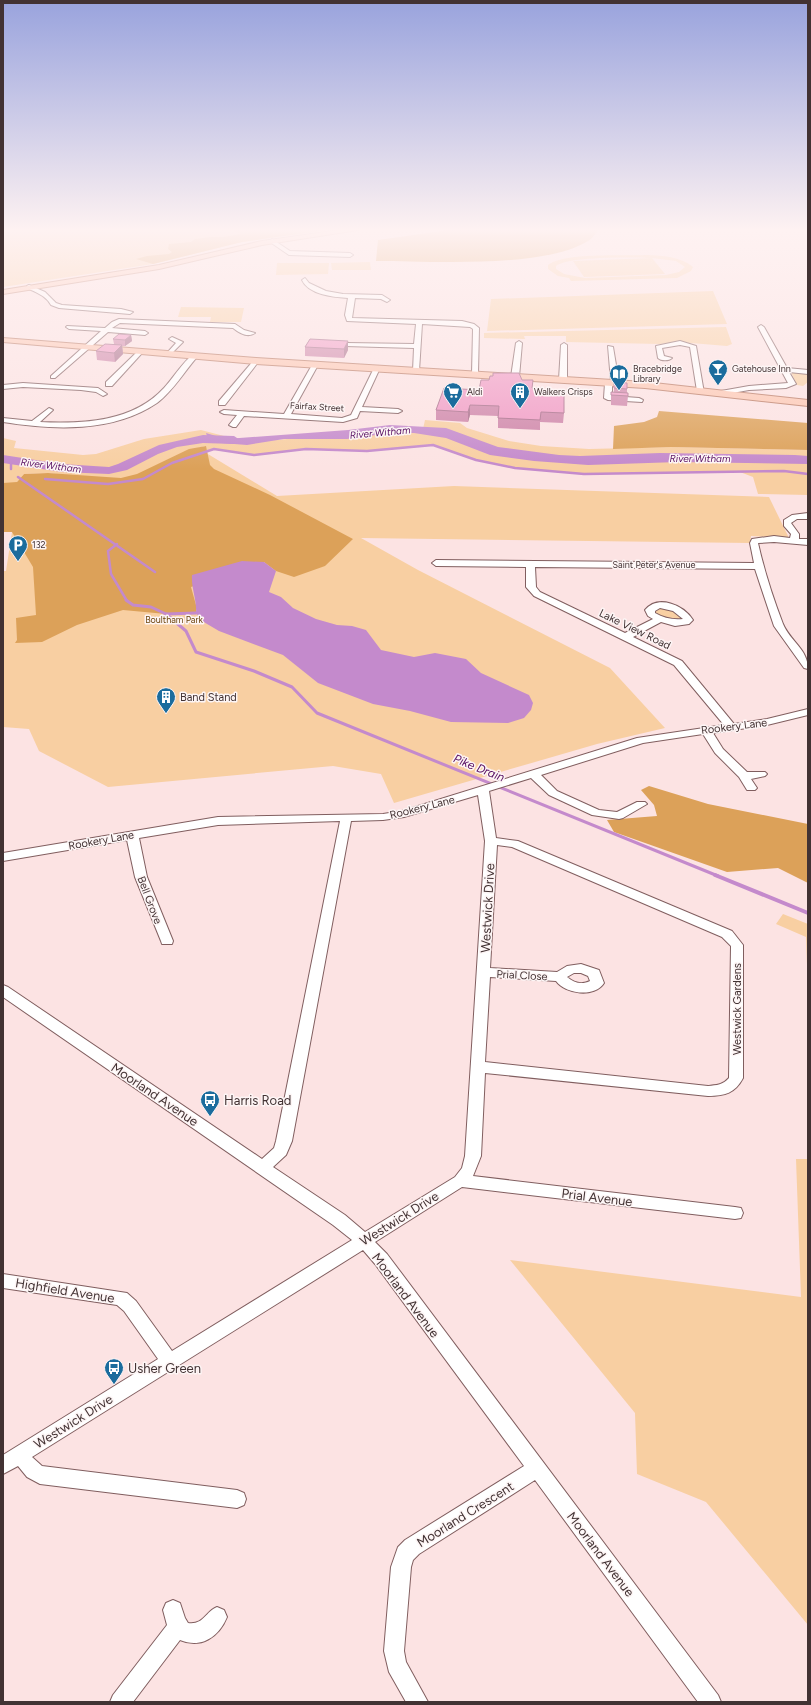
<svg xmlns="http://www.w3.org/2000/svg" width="811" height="1705" font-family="Figtree,sans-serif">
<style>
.green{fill:#f8cfa2;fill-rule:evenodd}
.forest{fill:#dca159}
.water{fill:#c48acc}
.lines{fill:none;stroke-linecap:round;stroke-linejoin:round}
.stream-far2{stroke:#c48acc;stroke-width:2.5}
.stream-far1{stroke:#c48acc;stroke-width:3}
.stream{stroke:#c48acc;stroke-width:4}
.river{fill:#c48acc;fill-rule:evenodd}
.minor-casing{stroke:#805e5f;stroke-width:2}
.major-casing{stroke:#ba7b64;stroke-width:2}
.minor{fill:#fff;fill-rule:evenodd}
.major{fill:#fcc7b2;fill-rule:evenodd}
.wall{fill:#ce85a9}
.shaded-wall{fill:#a86c8a}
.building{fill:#f09bc5;stroke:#a86c8a}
.labels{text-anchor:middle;stroke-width:3;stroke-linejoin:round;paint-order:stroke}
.far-poi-label{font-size:9px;fill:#423233;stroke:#fdf5f5;text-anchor:start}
.far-street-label{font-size:9px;fill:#423233;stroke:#fdf5f5}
.far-park-label{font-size:9px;fill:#6c440b;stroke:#fdf5f5}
.far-water-label{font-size:10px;font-style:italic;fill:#581063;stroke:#fdf5f5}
.street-label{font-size:11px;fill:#423233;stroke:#fdf5f5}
.poi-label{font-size:11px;fill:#423233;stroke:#fdf5f5;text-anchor:start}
.water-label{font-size:12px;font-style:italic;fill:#581063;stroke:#fdf5f5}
.near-street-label{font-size:13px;fill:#423233;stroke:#fdf5f5}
.near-poi-label{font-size:13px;fill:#423233;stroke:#fdf5f5;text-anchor:start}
</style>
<rect width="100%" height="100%" fill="#fce3e3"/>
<g class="green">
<path d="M3,230H327L242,242L153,264L3,287Z"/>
<path d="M647,255C663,256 680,256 693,267L691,271L677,278L571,281L569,278L558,276L548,269V265C564,252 625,256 647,255ZM652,258L676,261L685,267L679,272L666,275L585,278L564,274L556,269V266C567,256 635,257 652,258Z"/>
<path d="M652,258L665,274L584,277L573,261Z"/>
<path d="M370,262L371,270H332L331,263Z"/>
<path d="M277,263H329L328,274L276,275Z"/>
<path d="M713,291L727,324L487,331L491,299Z"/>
<path d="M181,307L244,308L241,322H210L211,317H178Z"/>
<path d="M726,327L732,344L727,346L679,342L660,344L566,342V336H524L525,339L484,338V333Z"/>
<path d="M791,372L808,374V382L803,386L797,385Z"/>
<path d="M425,420L460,423L467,428L509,441L541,446L589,449L671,447L808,450V495L758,494L753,477L740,472L584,474L515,468L476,460L433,445L367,451L306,449L254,455L215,449L207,451L205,446L198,448L277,496L454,486L769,497L789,538L751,536L750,543L361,538L418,570L610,668L665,728L597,744L394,803L381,774L333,766L108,787L39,751L29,729L3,727V571H6L12,532H3V438L16,441L14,448L83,455L96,454L144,439L201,430L247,442L423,429ZM48,473L75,476L17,482L24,474Z"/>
<path d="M657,607C669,607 677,612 685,620C673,619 660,621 653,610Z"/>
<path d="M783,914L808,924V993L806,937L776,924Z"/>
<path d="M796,1159H808V1625L706,1502L637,1474L635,1413L510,1260L801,1297Z"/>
</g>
<g class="forest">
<path d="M236,230H327L242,242L153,264L136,259L147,256L169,254L172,252L168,249L169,244L191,242L195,239L210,237H222L242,234L234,231Z"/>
<path d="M449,230H598C595,234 592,239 588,241C543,269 430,261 376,261L378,240Z"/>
<path d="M659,411L808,423V450L671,447L613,449L614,426L644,422L657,417Z"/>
<path d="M206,446L210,465L214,469L270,495L353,539L325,566L294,577L276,571L264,562L191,587L196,605V613L166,614L123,610L77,625L42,642L15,643L17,640L16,618L36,615L33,567L12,532H3V483L17,482L24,474L48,473L121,478L137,474L189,449Z"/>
<path d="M649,786L708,804L808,824V883L778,868L727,872L614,832L607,820L657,816L654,805L641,790Z"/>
</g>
<g class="water">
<path d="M390,425L446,428L498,447L559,455L580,456L660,453L795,455L808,456V464L678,462L588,465L534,461L490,455L446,438L414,433H390L347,439H284L247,445L209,442L206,433L226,439L348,430Z"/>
<path d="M242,561L264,562L276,571L269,592L281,597L293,608L316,619L337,625L352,626L366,630L381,650L414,657L435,653L466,659L481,673L529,695L533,703L531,710L524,718L508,723L451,722L410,711L373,704L318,683L283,655L219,631L202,621L196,613C197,600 191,588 192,575Z"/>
</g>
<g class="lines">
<g class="stream-far2">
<path d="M11,461V469"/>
<path d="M18,477L155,572"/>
<path d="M45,479L108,484L143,479L172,463L214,449L254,455L306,449L367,451L433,445L476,460L515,468L584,474L784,471L808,474"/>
<path d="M117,544L108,551L111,574L127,601"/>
</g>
<g class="stream-far1">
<path d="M126,600L133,605L151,607L166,614L196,613"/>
<path d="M166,614L186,631L196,652L254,671L292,687L317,713L718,876"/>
</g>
<path class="stream" d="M715,875L808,913"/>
<path class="river" d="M203,435L234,436L240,440L234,444L203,443L177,447L158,454L127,470L109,474L62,472L3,463V455L62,464L109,467L118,464L159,445Z"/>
<g class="minor-casing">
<g id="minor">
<path d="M272,239L290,251L350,253L353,255L350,257L289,255L270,242Z"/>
<path d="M305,278L309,283L326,291L343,294L382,295L390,300L387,302L381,299L355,298L352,318L462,321L474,324L479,328L478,374L475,376L472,374L473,329L470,327L422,324L419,371L416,373L413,371L414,348L345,346V344L347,343L414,344L416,324L347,321L345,315L348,298C334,297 309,295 302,280Z"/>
<path d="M29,285L45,292L56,303L62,305L121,309L133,312L130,314L59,308L51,305C45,295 37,293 27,288V286Z"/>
<path d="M119,319L235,324L244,330L255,333C248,338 239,333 233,328L120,323L112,328L145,331L148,333L145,335L108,332L55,378H51V376L101,331L69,329L66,327L67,326L105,328L112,322Z"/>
<path d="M761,325L764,327L787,368L808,370V374L789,372L796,384L786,388L749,390L721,395V391L749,386L788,383L758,327Z"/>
<path d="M172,337L183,342L169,356L166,354L176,343L169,339Z"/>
<path d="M519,341L522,343L519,377L515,379L511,377L516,343Z"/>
<path d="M680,341L696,346L704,393L697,391L690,347L680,345L662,348L664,356L672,358C669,361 661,361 658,358L656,346Z"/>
<path d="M564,343L567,345V380L563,382L559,380L561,345Z"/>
<path d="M608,346L613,347L619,383L612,384V396L639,398L643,400L642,402L608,400L604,398L605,383L611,381Z"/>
<path d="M138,351L143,352L112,386H106V382Z"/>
<path d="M195,354L198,356L197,357C184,372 173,391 157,403C113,433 53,430 3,422V418L32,421L49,408L53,410L40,422C83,424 133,422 164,388C172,380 186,357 195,354Z"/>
<path d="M254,360L259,361L225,405H219V401Z"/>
<path d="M315,363L318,365L291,414L342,418L351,415L374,368L377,366L380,368L362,407L398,409L402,411L398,413L360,411L357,418L343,422L244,416L236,427H233L229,425L237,415L224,414L220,412L224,410L284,414L312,365Z"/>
<path d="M23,383L98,388L107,394L103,396L96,392L81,390L23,387L3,389V385Z"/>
<path d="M808,513V519H797L791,523L799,534V539H808V545L774,542L758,543C764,570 773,598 783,624C790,641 808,649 808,669L804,668L774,626L755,569L535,567L536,587L540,592L625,633L653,619L648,616L645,610C658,594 684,605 693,620L689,624L675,626L661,622L633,637L682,661L734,724L767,719L808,709V715L767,725L713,733L723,749L747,772H765L767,774L765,776L751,779L757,788L755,790H747L739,777L715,753L703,734L643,743L541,775L557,791L599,810L617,812L637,802H645L647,804L623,818L619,819L592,815L549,795L531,778L489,791L496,838L518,841L732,931L743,945V1078C735,1093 725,1096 708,1096L485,1073L481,1156L473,1176L735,1207L741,1208L743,1213L741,1218L735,1219L462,1187L375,1242L387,1254L718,1695L721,1702H698L535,1480L419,1554L413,1560L411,1567L404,1651L406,1662L428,1702H406L389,1672L384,1651L391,1567L398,1547L405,1540L524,1466L375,1264L363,1250L32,1457L42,1466L237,1490L244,1493L246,1499L244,1505L237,1508L40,1484L27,1477L18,1466L3,1474V1455L158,1359L124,1311L117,1305L3,1288V1274L127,1293L136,1301L172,1351L352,1240L333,1225L3,997V985L8,987L262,1159L274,1148L276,1141L340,821L218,825L139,838L147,877L173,941L172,944H162L161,941L135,877L127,840L3,861V853L218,817L383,814L402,811L637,738L724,725L674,665L534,596L526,587V567L436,566L432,563L436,560L754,563L750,543L752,539L774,536L790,538L791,534L784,526V520L792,515ZM660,608L673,611L683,619C672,620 664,618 655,613V611ZM478,795L485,841L465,1156L462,1168L455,1177L365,1232L345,1215L273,1167L286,1155L292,1141L351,821L383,820L404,817ZM497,845L512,847L722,937L731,946L729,1078C723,1085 717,1085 708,1086L485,1062L490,977L556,981C565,994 595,998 604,983L599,970L581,964L567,966L557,972L490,968ZM574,973H581L588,976L590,981C582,985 574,983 567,977Z"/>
<path d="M173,1600L180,1603L185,1618L188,1623C204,1625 205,1612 217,1607L224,1610L227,1617C219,1637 201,1649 180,1640L133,1702H110L113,1695L167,1625L163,1610L166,1603Z"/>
</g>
</g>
<g class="major-casing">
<g id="major">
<path d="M339,230H358L262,245L159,269L3,294V290L159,265L262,241Z"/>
<path d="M3,338L256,358L645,382L808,400V406L645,388L256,364L3,342Z"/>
</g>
</g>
<use href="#minor" class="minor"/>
<use href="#major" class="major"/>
</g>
<g class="wall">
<path d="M131,335L132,341L125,346H122L123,354L115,362L97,360L96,351L114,344L113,339Z"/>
<path d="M310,339L348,350L344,358L305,356V347Z"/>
<path d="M522,380L532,388L542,391L564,413L563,423L540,422V430L498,428V416L470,415L468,422L436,420V410L479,390Z"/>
<path d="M614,382L627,389V393L628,396L627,406L611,405V392H614Z"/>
</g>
<g class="shaded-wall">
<path d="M131,335L132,341L125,346V340Z"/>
<path d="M348,341V350L344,358V349Z"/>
<path d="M122,345L123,354L115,362L114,353Z"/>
<path d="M470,405V415L468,422V412Z"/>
</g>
<g class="building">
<path d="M119,334L131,335L125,340L113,339Z"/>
<path d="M310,339L348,341L344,349L305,347Z"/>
<path d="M105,344L122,345L114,353L96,351Z"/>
<path d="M493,373H519L522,380H533L532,388H542V391H564V413L541,412L540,420L498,418L499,406L470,405L468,412L436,410L444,388L479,390L481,380H489L490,376H493Z"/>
<path d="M614,382L627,383V389L614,388Z"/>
<path d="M611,392L628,393V396L611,395Z"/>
</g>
<linearGradient id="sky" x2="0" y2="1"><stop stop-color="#99a3dd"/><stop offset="0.49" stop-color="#fef2f2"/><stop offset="1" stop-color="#fef2f2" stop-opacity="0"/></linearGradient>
<rect width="811" height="469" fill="url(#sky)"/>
<defs>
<g id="bar-pin" transform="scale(1)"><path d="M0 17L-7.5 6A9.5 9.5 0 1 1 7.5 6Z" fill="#1b6c9d" stroke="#fdf5f5"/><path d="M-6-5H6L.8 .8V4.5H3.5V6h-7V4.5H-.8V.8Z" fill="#fff"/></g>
<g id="library-pin" transform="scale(1)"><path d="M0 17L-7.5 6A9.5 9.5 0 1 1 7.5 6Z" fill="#1b6c9d" stroke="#fdf5f5"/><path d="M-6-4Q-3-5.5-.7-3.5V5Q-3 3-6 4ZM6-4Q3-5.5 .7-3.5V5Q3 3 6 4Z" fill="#fff"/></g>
<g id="supermarket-pin" transform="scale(1)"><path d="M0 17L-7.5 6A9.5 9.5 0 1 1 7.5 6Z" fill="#1b6c9d" stroke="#fdf5f5"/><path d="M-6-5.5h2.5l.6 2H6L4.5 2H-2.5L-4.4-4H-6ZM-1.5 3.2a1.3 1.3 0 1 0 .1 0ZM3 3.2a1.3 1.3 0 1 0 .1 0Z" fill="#fff"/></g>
<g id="building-pin" transform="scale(1)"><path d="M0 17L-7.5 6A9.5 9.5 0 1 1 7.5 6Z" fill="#1b6c9d" stroke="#fdf5f5"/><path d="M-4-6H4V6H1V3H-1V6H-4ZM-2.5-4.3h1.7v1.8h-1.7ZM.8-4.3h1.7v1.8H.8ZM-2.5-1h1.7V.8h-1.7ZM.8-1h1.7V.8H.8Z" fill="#fff"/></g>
<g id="parking-pin" transform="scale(1)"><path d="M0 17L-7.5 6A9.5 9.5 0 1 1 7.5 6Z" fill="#1b6c9d" stroke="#fdf5f5"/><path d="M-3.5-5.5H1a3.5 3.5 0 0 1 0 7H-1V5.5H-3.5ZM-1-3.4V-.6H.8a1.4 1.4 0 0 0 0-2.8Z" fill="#fff"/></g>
<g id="bus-pin" transform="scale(1)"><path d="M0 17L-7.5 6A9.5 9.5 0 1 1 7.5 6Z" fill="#1b6c9d" stroke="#fdf5f5"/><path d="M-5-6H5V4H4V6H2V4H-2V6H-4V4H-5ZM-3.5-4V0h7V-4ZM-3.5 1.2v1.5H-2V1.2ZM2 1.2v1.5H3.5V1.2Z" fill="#fff"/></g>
</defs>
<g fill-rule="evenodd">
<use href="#bar-pin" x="718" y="369"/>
<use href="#library-pin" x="619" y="374"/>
<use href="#supermarket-pin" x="453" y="392"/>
<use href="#building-pin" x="520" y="392"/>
<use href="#parking-pin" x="18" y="545"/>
<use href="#building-pin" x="166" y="697"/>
<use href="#bus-pin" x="210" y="1100"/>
<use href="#bus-pin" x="114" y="1368"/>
</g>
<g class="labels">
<g class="far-poi-label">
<text x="633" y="372">Bracebridge<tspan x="633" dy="10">Library</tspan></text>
<text x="732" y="372">Gatehouse Inn</text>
<text x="467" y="395">Aldi</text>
<text x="534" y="395">Walkers Crisps</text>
<text x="32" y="548">132</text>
</g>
<g class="far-street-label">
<text transform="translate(317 407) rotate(3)" y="3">Fairfax Street</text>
<text x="654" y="568">Saint Peter's Avenue</text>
</g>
<g class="far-park-label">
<text x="174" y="623">Boultham Park</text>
</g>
<g class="far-water-label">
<text transform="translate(380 432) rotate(-5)" y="4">River Witham</text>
<text x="700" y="462">River Witham</text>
<text transform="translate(51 465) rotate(7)" y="4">River Witham</text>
</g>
<g class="street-label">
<text transform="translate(635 629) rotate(26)" y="4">Lake View Road</text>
<text transform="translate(734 726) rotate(-7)" y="4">Rookery Lane</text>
<text transform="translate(422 807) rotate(-14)" y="4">Rookery Lane</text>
<text transform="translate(101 840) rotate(-10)" y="4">Rookery Lane</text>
<text transform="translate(150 900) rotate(69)" y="4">Bell Grove</text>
<text transform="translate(522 975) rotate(3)" y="4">Prial Close</text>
<text transform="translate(737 1009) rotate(-90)" y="4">Westwick Gardens</text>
</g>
<g class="poi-label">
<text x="180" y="701">Band Stand</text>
</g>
<g class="water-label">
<text transform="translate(479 768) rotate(22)" y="4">Pike Drain</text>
</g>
<g class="near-street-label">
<text transform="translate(487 908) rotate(-87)" y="5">Westwick Drive</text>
<text transform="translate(155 1094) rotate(34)" y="5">Moorland Avenue</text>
<text transform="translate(597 1197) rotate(7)" y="5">Prial Avenue</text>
<text transform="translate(399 1218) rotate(-32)" y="5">Westwick Drive</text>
<text transform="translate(65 1290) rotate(9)" y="5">Highfield Avenue</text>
<text transform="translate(406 1295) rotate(53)" y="5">Moorland Avenue</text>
<text transform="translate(73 1421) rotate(-32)" y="5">Westwick Drive</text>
<text transform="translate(465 1514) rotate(-32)" y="5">Moorland Crescent</text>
<text transform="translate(601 1554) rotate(53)" y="5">Moorland Avenue</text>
</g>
<g class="near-poi-label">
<text x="224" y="1105">Harris Road</text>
<text x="128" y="1373">Usher Green</text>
</g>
</g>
<rect width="811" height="1705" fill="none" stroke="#423233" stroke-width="8"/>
</svg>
